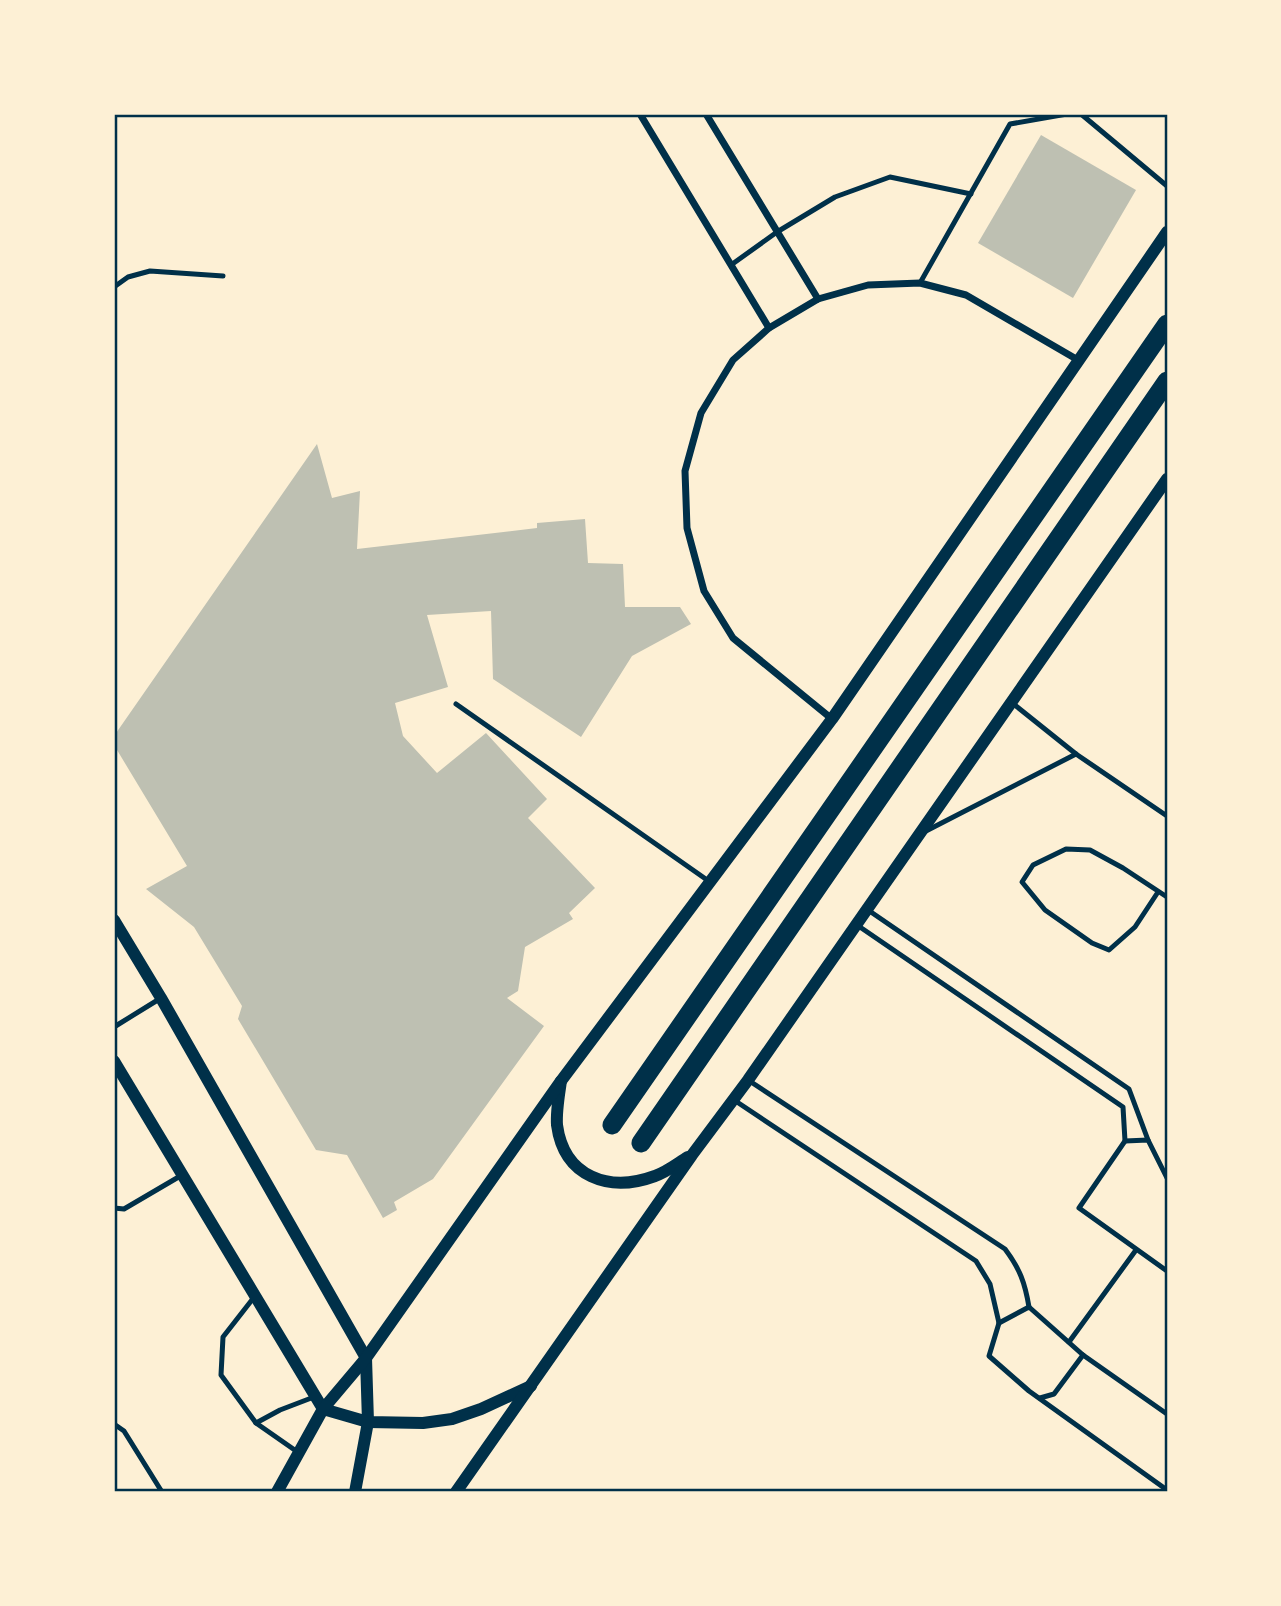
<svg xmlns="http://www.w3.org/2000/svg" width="1281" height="1606" font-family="Montserrat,sans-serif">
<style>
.building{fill:#bec0b2}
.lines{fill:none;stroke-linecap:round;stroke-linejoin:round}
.service{stroke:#003049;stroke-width:5}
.minor{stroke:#003049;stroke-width:7}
.tertiary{stroke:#003049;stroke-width:12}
.trunk{stroke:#003049;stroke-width:19}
.neatline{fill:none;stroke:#003049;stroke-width:2.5}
</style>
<rect width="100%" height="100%" fill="#fdf0d5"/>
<g class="building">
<path d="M1041,135L1136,190L1073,298L978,243Z"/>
<path d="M317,444L332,498L360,491L357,549L537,528V523L585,519L588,563L623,564L625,607H680L691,624L632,656L581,737L493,679L491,611L427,615L448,687L395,703L403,736L437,773L486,733L547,799L528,818L595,888L569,913L573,919L525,947L518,991L507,998L544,1026L433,1179L394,1202L397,1210L383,1218L347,1155L316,1150L238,1019L242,1006L194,927L146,889L187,866L114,745V736Z"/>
</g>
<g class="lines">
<g class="service">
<path d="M1081,114L1167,186"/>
<path d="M731,265L777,232L835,197L890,177L971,194"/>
<path d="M920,283L1010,124L1067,114"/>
<path d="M114,287L128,277L150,271L223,276"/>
<path d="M1011,702L1076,754L1167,816"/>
<path d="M456,704L710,882"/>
<path d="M926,831L1076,754"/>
<path d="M1158,892L1135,927L1109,950L1092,943L1045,910L1022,882L1033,865L1066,849L1090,850L1123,868L1167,897"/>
<path d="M868,910L1129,1089L1148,1140"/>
<path d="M857,925L1123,1107L1125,1141L1079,1208L1167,1271"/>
<path d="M114,1027L161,998"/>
<path d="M748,1080L1005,1249C1020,1269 1025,1283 1029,1307"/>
<path d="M734,1100L976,1261L990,1284L999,1323L989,1356L1029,1391L1167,1490"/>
<path d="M1125,1141L1148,1140L1167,1178"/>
<path d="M114,1208L124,1209L182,1175"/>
<path d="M255,1296L223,1337L221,1375L256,1423L280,1410L314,1397"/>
<path d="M999,1323L1029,1307L1083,1355L1167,1414"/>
<path d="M1069,1342L1136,1250"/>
<path d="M1040,1398L1054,1394L1083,1355"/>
<path d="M256,1423L299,1453"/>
<path d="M114,1424L124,1431L162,1492"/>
</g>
<g class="minor">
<path d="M640,114L769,328"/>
<path d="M706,114L818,299"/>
<path d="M832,719L733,638L704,591L687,528L685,471L701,413L733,360L769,328L818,299L868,285L920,283L966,295L1078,360"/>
</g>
<g class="tertiary">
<path d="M114,920L161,998L366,1358L368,1422L355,1492"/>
<path d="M114,1061L323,1409L368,1422L423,1423L452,1419L481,1409L531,1386"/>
<path d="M561,1081C559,1095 556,1111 557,1125C564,1177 609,1193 655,1176C667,1172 678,1163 688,1157"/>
<path d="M277,1492L323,1409L366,1358L561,1081L832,719L1167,232"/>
<path d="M456,1492L692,1155L748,1080L1167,479"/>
</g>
<g class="trunk">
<path d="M612,1125L1167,324"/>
<path d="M641,1143L1167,381"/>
</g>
</g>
<rect width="1281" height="1606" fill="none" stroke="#fdf0d5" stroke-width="231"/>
<rect x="116" y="116" width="1050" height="1374" class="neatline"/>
</svg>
